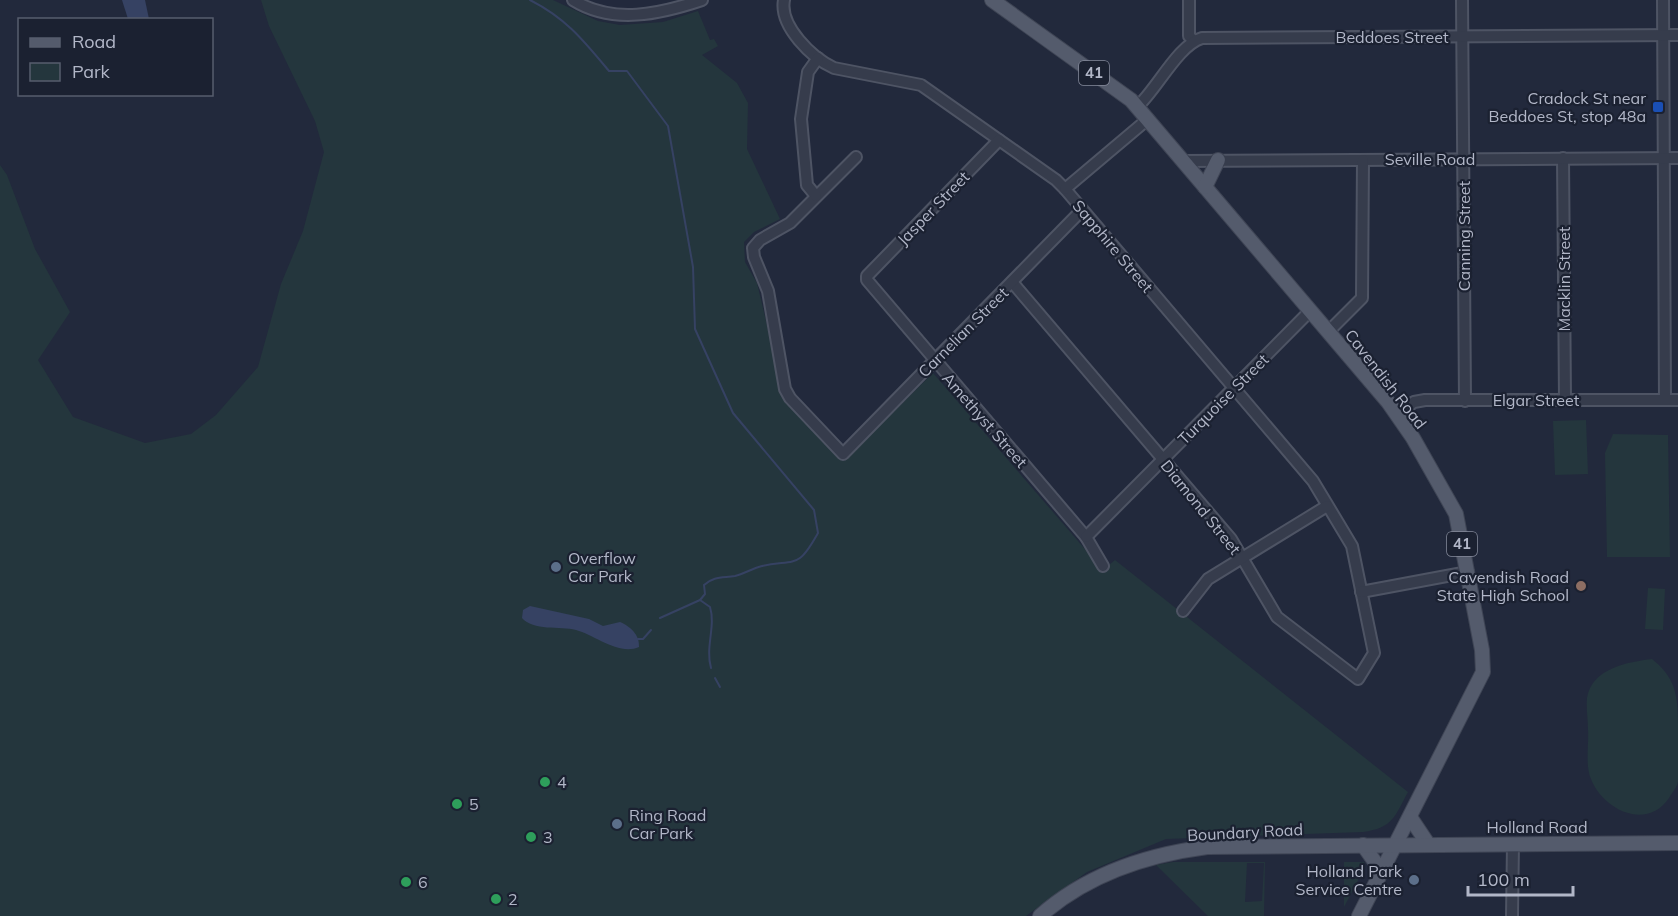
<svg xmlns="http://www.w3.org/2000/svg" width="1678" height="916" font-family="Mulish,sans-serif">
<style>
.green{fill:#24363d;fill-rule:evenodd}
.water{fill:#364263}
.lines{fill:none;stroke-linecap:round;stroke-linejoin:round}
.stream{stroke:#364263;stroke-width:2}
.minor-casing{stroke:#4e5464;stroke-width:14}
.major-casing{stroke:#3f4555;stroke-width:16}
.minor{stroke:#363c4c;stroke-width:10}
.major{stroke:#545b6c;stroke-width:14}
.transit-dot{fill:#1a4fb4;stroke:#1b2131;stroke-width:2}
.service-dot{fill:#5c6f8a;stroke:#1b2131;stroke-width:2}
.education-dot{fill:#8d6e63;stroke:#1b2131;stroke-width:2}
.leisure-dot{fill:#2e9e5b;stroke:#1b2131;stroke-width:2}
.labels{text-anchor:middle;stroke-width:4.5;stroke-linejoin:round;paint-order:stroke}
.shield{fill:#1b2131;stroke:#858a9b;stroke-width:1.5}
.shield-label{font-size:15px;font-weight:bold;fill:#b2b7c8}
.street-label{font-size:16px;fill:#b2b7c8;stroke:#1b2131}
.poi-label{font-size:16px;fill:#b2b7c8;stroke:#1b2131;text-anchor:start}
</style>
<rect width="100%" height="100%" fill="#22293c"/>
<g class="green">
<path d="M261,0H553L598,21L620,25L663,22L698,11L710,40L714,39L718,46L702,55L737,83L748,103L747,149L780,219L754,232L744,242L745,262L757,283L784,397L844,461L933,373L1103,570L1115,560L1408,792C1395,816 1393,828 1363,832L1166,839L1087,872L1026,916H0V165L7,175L35,249L70,312L38,360L73,417L145,443L191,434L216,415L258,367L281,284L303,231L324,152L315,121L269,26Z"/>
<path d="M1586,420L1588,474L1555,475L1553,421Z"/>
<path d="M1613,434L1668,435L1670,557H1607L1605,453Z"/>
<path d="M1648,588L1665,589L1663,630L1645,629Z"/>
<path d="M1652,659C1675,677 1678,695 1678,723C1678,742 1678,763 1678,782C1677,787 1672,793 1669,798C1647,831 1603,810 1591,779C1585,766 1589,744 1588,730C1588,719 1586,708 1587,698C1592,668 1628,662 1652,659Z"/>
<path d="M1173,862H1265L1264,916H1208L1156,865ZM1247,863H1264L1262,901L1245,902Z"/>
<path d="M1344,862H1364L1365,867L1344,907Z"/>
</g>
<g class="water">
<path d="M122,0H145L149,19H128Z"/>
<path d="M530,606L589,619L603,626L620,622C630,626 640,635 639,647C619,656 595,635 576,630C560,626 533,631 522,618L523,610Z"/>
</g>
<g class="lines">
<g class="stream">
<path d="M530,0C566,18 584,41 609,71H627L668,126L693,267L695,329L733,413L814,510L818,533C798,569 797,559 762,566C753,568 744,574 735,576C722,578 714,576 704,585L705,594L700,600L660,618"/>
<path d="M700,600L710,607C716,626 705,647 711,668"/>
<path d="M638,639H643L651,630"/>
<path d="M715,678L720,687"/>
</g>
<g class="minor-casing">
<g id="minor">
<path d="M573,0C613,25 660,14 702,0"/>
<path d="M784,0C779,26 812,58 834,68L921,85L1056,180L1065,189L1313,481L1352,546L1374,653L1358,679L1277,617L1231,539L1012,282"/>
<path d="M1189,0V36L1193,40"/>
<path d="M1462,0L1465,401"/>
<path d="M1663,0L1665,400"/>
<path d="M1137,107C1157,89 1178,45 1202,38L1678,35"/>
<path d="M999,140L867,276V280L1086,537L1103,566"/>
<path d="M856,157L790,223L760,240L753,248L754,257L768,291L785,389L790,398L843,454L1082,210"/>
<path d="M1563,158L1565,400"/>
<path d="M1183,161L1678,158"/>
<path d="M1065,189L1148,119"/>
<path d="M816,196L807,185L801,119L808,72L818,58"/>
<path d="M1328,332L1362,298L1363,160"/>
<path d="M1397,414L1414,402L1425,400H1678"/>
<path d="M1086,537L1310,311"/>
<path d="M1361,592L1468,572"/>
<path d="M1183,611L1208,579L1327,506"/>
<path d="M1512,916L1513,844"/>
</g>
</g>
<g class="major-casing">
<g id="major">
<path d="M992,0L1131,100L1388,402L1413,438L1456,514L1482,650L1483,672L1359,916"/>
<path d="M1205,187L1218,160"/>
<path d="M1410,817L1428,844"/>
<path d="M1363,845L1382,872"/>
<path d="M1040,916C1086,875 1146,855 1207,847L1678,843"/>
</g>
</g>
<use href="#minor" class="minor"/>
<use href="#major" class="major"/>
</g>
<rect class="transit-dot" x="1652" y="101" width="12" height="12" rx="3"/>
<g class="service-dot">
<circle cx="556" cy="567" r="6"/>
<circle cx="617" cy="824" r="6"/>
<circle cx="1414" cy="880" r="6"/>
</g>
<circle class="education-dot" cx="1581" cy="586" r="6"/>
<g class="leisure-dot">
<circle cx="545" cy="782" r="6"/>
<circle cx="457" cy="804" r="6"/>
<circle cx="531" cy="837" r="6"/>
<circle cx="406" cy="882" r="6"/>
<circle cx="496" cy="899" r="6"/>
</g>
<g class="labels">
<g class="shield">
<rect x="1079" y="61" width="30" height="24" rx="4.5"/>
<rect x="1447" y="532" width="30" height="24" rx="4.5"/>
</g>
<g class="shield-label">
<text x="1094" y="78">41</text>
<text x="1462" y="549">41</text>
</g>
<g class="street-label">
<text x="1392" y="43">Beddoes Street</text>
<text x="1430" y="165">Seville Road</text>
<text transform="translate(933 208) rotate(-46)" y="6">Jasper Street</text>
<text transform="translate(1464 236) rotate(-90)" y="6">Canning Street</text>
<text transform="translate(1113 246) rotate(50)" y="6">Sapphire Street</text>
<text transform="translate(1564 279) rotate(-90)" y="6">Macklin Street</text>
<text transform="translate(963 332) rotate(-45)" y="6">Carnelian Street</text>
<text transform="translate(1386 379) rotate(52)" y="6">Cavendish Road</text>
<text transform="translate(1223 399) rotate(-45)" y="6">Turquoise Street</text>
<text x="1536" y="406">Elgar Street</text>
<text transform="translate(985 420) rotate(49)" y="6">Amethyst Street</text>
<text transform="translate(1201 507) rotate(51)" y="6">Diamond Street</text>
<text x="1537" y="833">Holland Road</text>
<text transform="translate(1245 832) rotate(-3)" y="6">Boundary Road</text>
</g>
<g class="poi-label">
<text x="1646" y="104" text-anchor="end">Cradock St near<tspan x="1646" dy="18">Beddoes St, stop 48a</tspan></text>
<text x="568" y="564">Overflow<tspan x="568" dy="18">Car Park</tspan></text>
<text x="1569" y="583" text-anchor="end">Cavendish Road<tspan x="1569" dy="18">State High School</tspan></text>
<text x="557" y="788">4</text>
<text x="469" y="810">5</text>
<text x="629" y="821">Ring Road<tspan x="629" dy="18">Car Park</tspan></text>
<text x="543" y="843">3</text>
<text x="1402" y="877" text-anchor="end">Holland Park<tspan x="1402" dy="18">Service Centre</tspan></text>
<text x="418" y="888">6</text>
<text x="508" y="905">2</text>
</g>
</g>
<rect x="18" y="18" width="195" height="78" fill="#1b2131" stroke="#575d6d" stroke-width="1.5"/>
<rect x="30" y="38" width="30" height="9" fill="#545b6c" stroke="#575d6d" stroke-width="1.5"/>
<text x="72" y="48" font-size="18" fill="#b2b7c8">Road</text>
<rect x="30" y="63" width="30" height="18" fill="#24363d" stroke="#575d6d" stroke-width="1.5"/>
<text x="72" y="78" font-size="18" fill="#b2b7c8">Park</text>
<path d="M1468 886v9h105v-9" fill="none" stroke="#b2b7c8" stroke-width="3"/>
<text x="1477" y="886" font-size="18" fill="#b2b7c8" stroke="#1b2131" stroke-width="4.5" paint-order="stroke">100 m</text>
</svg>
